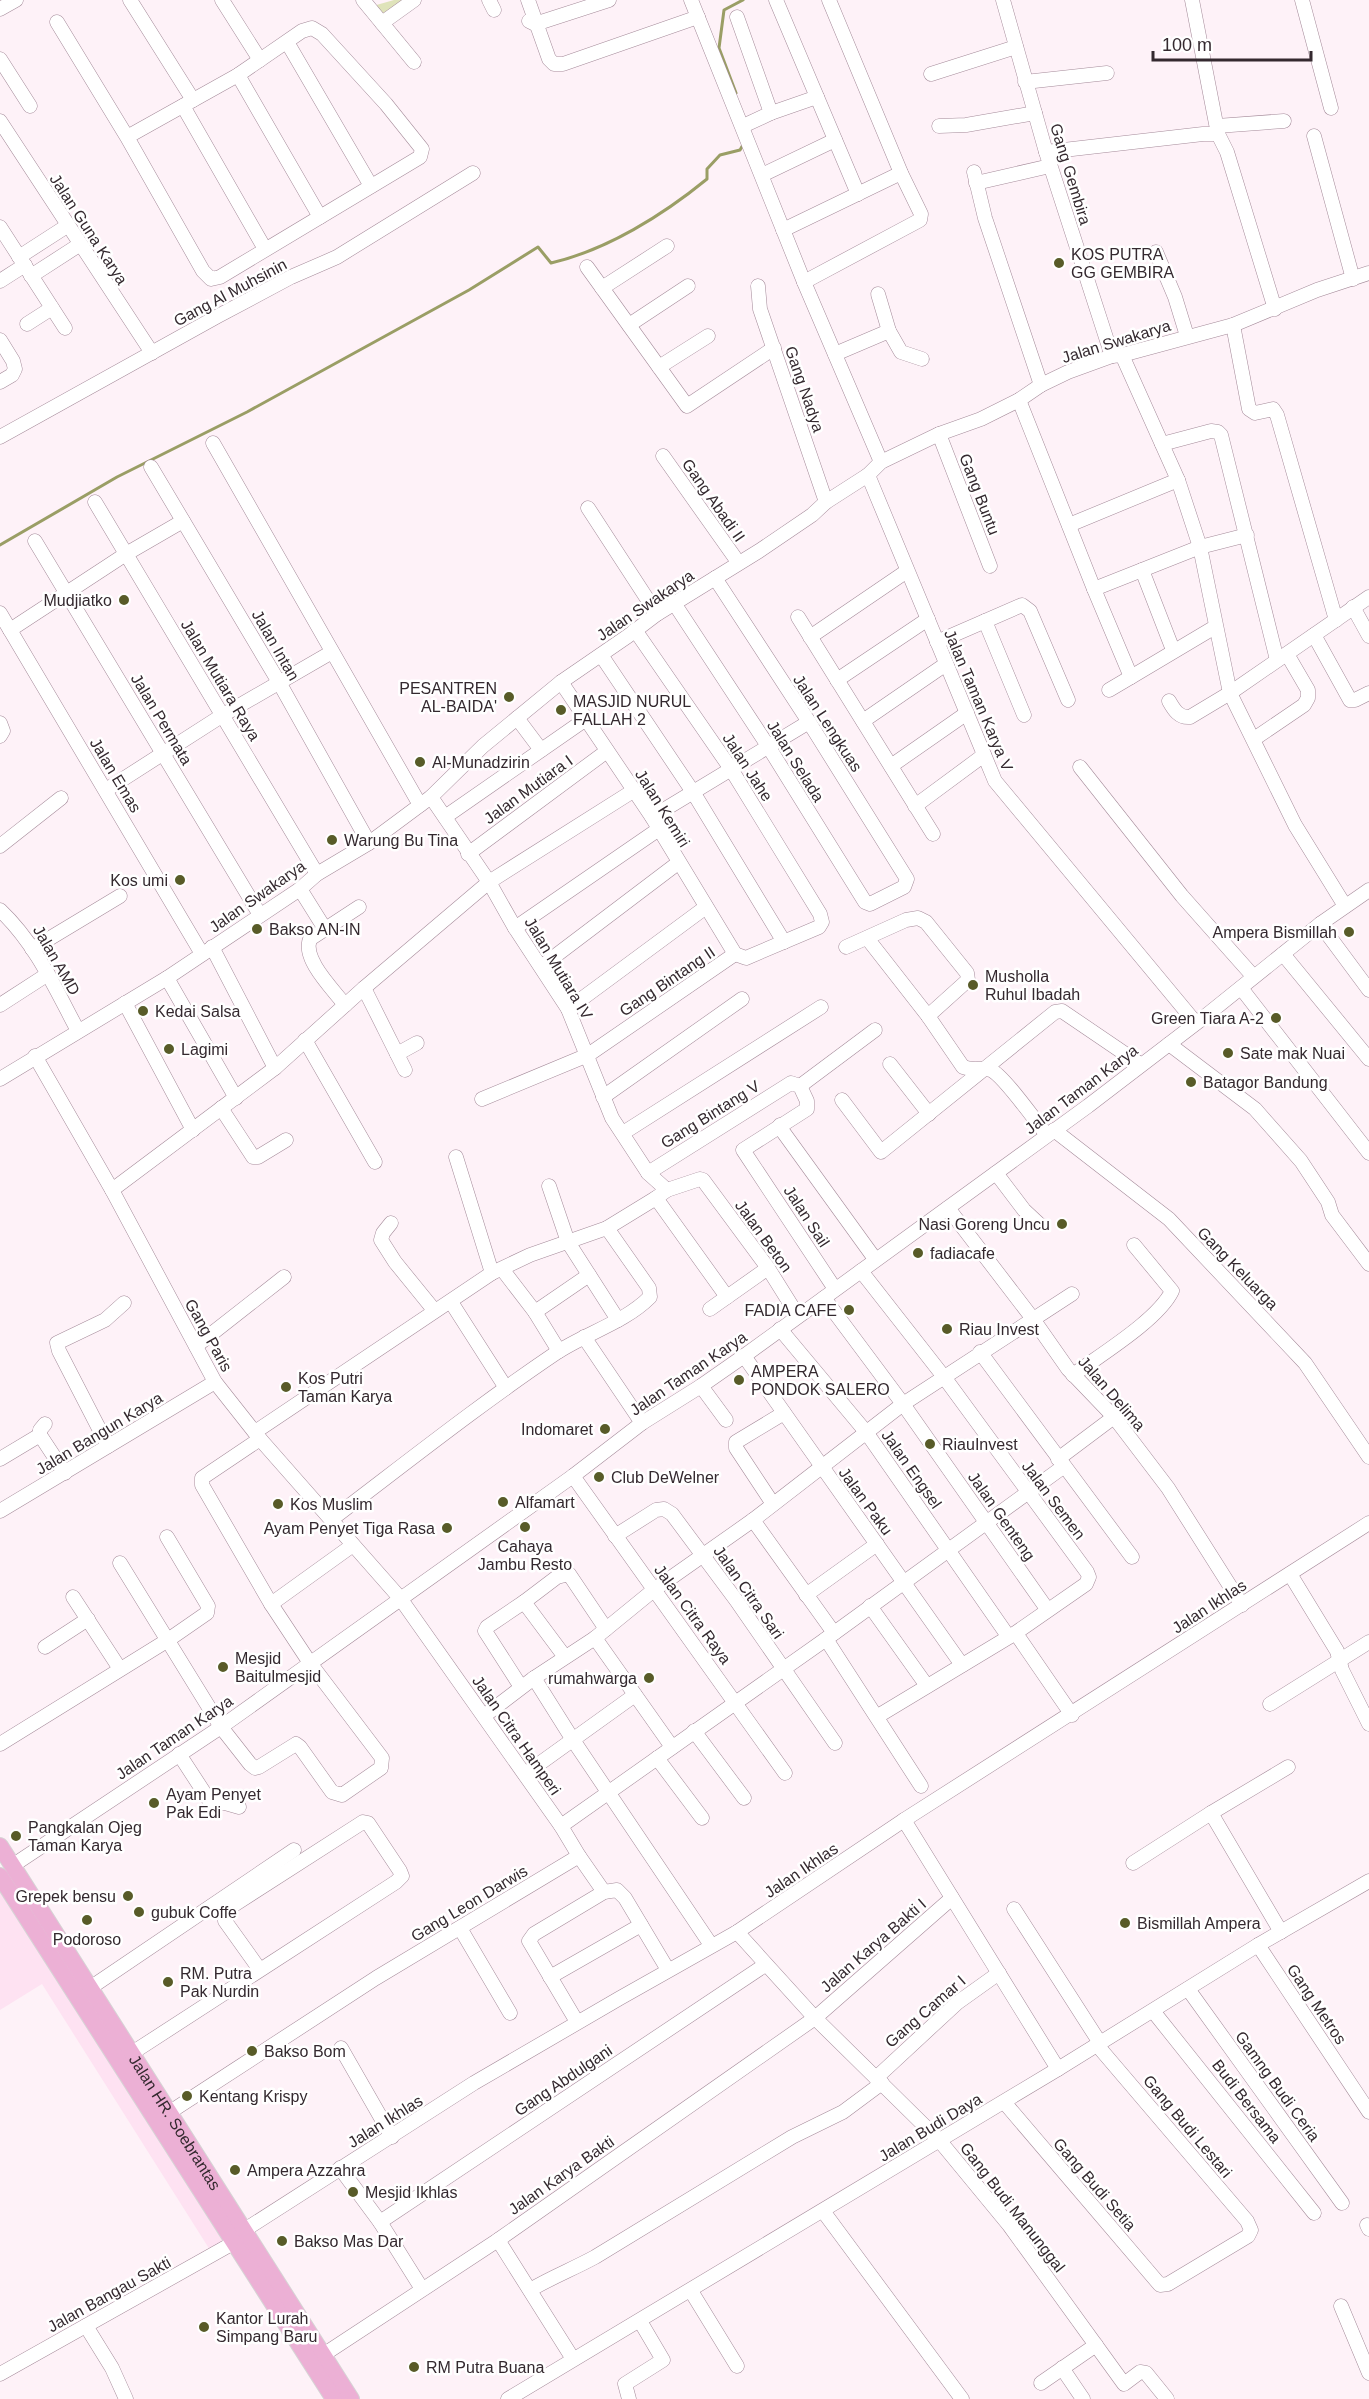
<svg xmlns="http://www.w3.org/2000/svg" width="1369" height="2399" font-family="Arial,sans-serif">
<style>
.built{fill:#fee2f2}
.green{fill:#dfe3ba}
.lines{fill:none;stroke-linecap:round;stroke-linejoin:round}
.stream{stroke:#9a9e65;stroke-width:3}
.minor-casing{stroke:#a58b9a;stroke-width:15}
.major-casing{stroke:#d6d4d5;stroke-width:18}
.minor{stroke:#fff;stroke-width:14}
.major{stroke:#ecb0d5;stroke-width:16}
.poi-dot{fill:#585b28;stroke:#fff;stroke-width:2}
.labels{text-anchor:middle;stroke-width:5;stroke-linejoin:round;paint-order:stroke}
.street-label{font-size:16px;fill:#34292f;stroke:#fff}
.poi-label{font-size:16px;fill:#34292f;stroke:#fff;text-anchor:start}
</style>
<rect width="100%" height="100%" fill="#fef2f8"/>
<path class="built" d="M0,1889L226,2240L210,2250L42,1984L0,2010Z"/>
<path class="green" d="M394,0H405L381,15L373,6Z"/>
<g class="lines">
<g class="stream">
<path d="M736,93L719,48L724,10L743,0"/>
<path d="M0,545L117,477L247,412L469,290L538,247L551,263C607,250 663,215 707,179V169L720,155L740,150L744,143"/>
</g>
<g class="minor-casing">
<g id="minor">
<path d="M130,0L193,100"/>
<path d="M222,0L260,60"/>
<path d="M363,0L414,62"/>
<path d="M489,0L494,10"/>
<path d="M528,0L549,59L554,64H563L698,17"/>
<path d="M691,0L804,282L881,462"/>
<path d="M776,0L858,194"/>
<path d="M1003,0L1046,152L1112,356"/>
<path d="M1192,0L1218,134"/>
<path d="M1302,0L1331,108"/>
<path d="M0,9L16,0"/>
<path d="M737,17L771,113L743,126"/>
<path d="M529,21L535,24L609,0"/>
<path d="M57,22L127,137L203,271L211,279L220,277L420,157L422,149L386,104L322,34L312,28L302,31L238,75L127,137"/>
<path d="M382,23L414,0"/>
<path d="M287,42L371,186"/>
<path d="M0,59L30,106"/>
<path d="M931,74L1016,47"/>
<path d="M238,75L320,217"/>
<path d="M1025,82L1107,73"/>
<path d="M183,106L265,249"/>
<path d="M771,113L817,97"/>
<path d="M0,121L152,353"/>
<path d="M939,126L966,125L1035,113"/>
<path d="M1217,126L1284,121"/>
<path d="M1314,136L1353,279"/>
<path d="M1046,152L1203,134H1218L1227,152L1275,309"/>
<path d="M974,172L985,218L1041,385"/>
<path d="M762,175L835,140"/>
<path d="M976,183L1050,166"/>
<path d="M0,227L65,328"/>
<path d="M783,230L901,173"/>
<path d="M1156,252L1175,297L1187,336"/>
<path d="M19,257L67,226"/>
<path d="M587,267L687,406L774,348"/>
<path d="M31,276L79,245"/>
<path d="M0,281L25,265"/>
<path d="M804,282L920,220L921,214L901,173L829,0"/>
<path d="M758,286L760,309L826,502"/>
<path d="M602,288L667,246"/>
<path d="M878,294L889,331L901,352L922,359"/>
<path d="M27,324L52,308"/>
<path d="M629,325L688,286"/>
<path d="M1233,325L1249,409L1255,413L1273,409L1277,415L1336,620"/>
<path d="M0,340L13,361L15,369L12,375L0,382"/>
<path d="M835,354L889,331"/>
<path d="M1122,355L1178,480L1200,547L1230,693L1295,825L1345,906"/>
<path d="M659,367L708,336"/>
<path d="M1019,400L1094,589L1131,677L1215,627"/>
<path d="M939,434L990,566"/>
<path d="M0,437L218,316L291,277L337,257L473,173"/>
<path d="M213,443L420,805"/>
<path d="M1162,444L1211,431L1218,432L1221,435L1277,660"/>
<path d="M663,456L738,562"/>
<path d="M151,467L280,684L369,843"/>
<path d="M868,475L995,781L1195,1022"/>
<path d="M95,502L317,874"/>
<path d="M588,508L657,614"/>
<path d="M1069,525L1178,480"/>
<path d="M35,541L260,915"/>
<path d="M1142,570L1173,650"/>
<path d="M1094,589L1200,547L1247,535"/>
<path d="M674,603L768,746L865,902L870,904L904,887L907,879L809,722L715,578"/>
<path d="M1353,607L1369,636"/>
<path d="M0,613L202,954"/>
<path d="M798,617L933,834"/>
<path d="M985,621L1024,715"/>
<path d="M10,630L126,554L183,521"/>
<path d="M635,630L731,769L820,914L822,922L819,927L746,958L735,954"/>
<path d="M1314,635L1350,700H1355L1369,693"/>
<path d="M810,637L907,571"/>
<path d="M937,642L1022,605L1030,611L1068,700"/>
<path d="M601,655L693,792L784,942"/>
<path d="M837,680L928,619"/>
<path d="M561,682L652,817L735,954"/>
<path d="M1109,690L1131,677"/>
<path d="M1169,701C1174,710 1179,718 1190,717L1230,693L1369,597"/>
<path d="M517,718L541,750"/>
<path d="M863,721L946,664"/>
<path d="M0,723L3,731L0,736"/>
<path d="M1254,739L1304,705L1308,698V690L1287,654"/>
<path d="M891,766L967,713"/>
<path d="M1080,767L1182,896L1253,976"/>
<path d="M106,790L223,715L332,652"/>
<path d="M431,797L489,882L515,928L568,1009L612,1118L648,1173L667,1190"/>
<path d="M915,806L984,755"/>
<path d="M445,817L586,719"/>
<path d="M652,817L809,722"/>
<path d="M0,846L61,798"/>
<path d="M468,854L607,751"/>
<path d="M300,889L325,929"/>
<path d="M0,910C36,944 55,988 78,1031"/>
<path d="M1320,924L1369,990"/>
<path d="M515,928L659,829"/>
<path d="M867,938L928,1016L963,1067C973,1071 981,1067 991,1070C1004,1076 1036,1122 1047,1135"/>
<path d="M212,947L275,1068"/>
<path d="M846,947L906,920L918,918L926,922L967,973L968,980L928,1016"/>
<path d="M32,949L120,896"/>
<path d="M1283,954L1369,1059"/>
<path d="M542,966L678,863"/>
<path d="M167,978L236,1098"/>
<path d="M364,988L405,1070"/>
<path d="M1241,988L1369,1153"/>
<path d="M125,1003L193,1130"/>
<path d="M0,1005L48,974"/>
<path d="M345,1005C332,988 302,959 310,939L359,907"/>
<path d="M568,1009L706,907"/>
<path d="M305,1040L375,1162"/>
<path d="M1169,1044L1255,1109L1301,1161L1328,1202L1332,1215L1369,1264"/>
<path d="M397,1054L417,1043"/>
<path d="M35,1056L112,1190L215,1382L260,1439L400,1598L561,1826L579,1856L604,1892"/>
<path d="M890,1064L929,1114"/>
<path d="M0,1079L167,978L300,889L317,874L369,843L431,797L483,746L561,682L628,636L657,614L759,551L812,515L826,502L868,475L881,462L939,434L981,419L1019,400L1041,385L1068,372L1112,356L1122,355L1233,325L1317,290L1369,273"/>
<path d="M800,1086L875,1030"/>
<path d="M603,1097L742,999"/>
<path d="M482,1099L588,1055L735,954"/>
<path d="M842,1100L881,1152L1055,1012L1062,1011L1140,1064"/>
<path d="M221,1108L253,1157H258L286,1140"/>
<path d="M780,1125L781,1129L875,1259"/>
<path d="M1054,1130L1169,1219L1305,1363L1369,1457"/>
<path d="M623,1133L821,1007"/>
<path d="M456,1157L492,1273"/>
<path d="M648,1173L791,1083L800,1086L807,1101V1109L743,1150L835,1289"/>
<path d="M996,1173L1024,1210L1039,1224"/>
<path d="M549,1186L568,1242L618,1320"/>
<path d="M112,1190L275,1068L364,988L489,882L633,791"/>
<path d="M948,1208L1033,1319L1068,1369L1114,1417L1168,1488L1242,1605"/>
<path d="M391,1223L383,1233L381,1240L395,1262L434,1310"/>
<path d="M607,1228L656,1198"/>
<path d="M502,1269L535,1312L559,1351"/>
<path d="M861,1271L944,1377L1087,1572L1089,1577L1086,1584L1014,1634"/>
<path d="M727,1297L656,1198L667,1190L700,1179L703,1180L768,1268L798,1316"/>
<path d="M824,1298L903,1404L1047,1609"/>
<path d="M451,1302L506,1388"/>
<path d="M710,1309L768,1268"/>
<path d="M535,1312L589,1275"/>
<path d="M780,1329L866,1432L1008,1636"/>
<path d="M584,1337L642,1423"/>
<path d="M196,1346L284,1277"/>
<path d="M980,1352L1132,1557"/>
<path d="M744,1356L962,1665"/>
<path d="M1073,1375C1100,1355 1158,1320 1172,1291L1134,1245"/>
<path d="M701,1386L726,1420"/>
<path d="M45,1424L40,1430V1435L65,1473"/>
<path d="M255,1432L492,1273L530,1255L607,1228L649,1288L650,1297C624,1323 586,1333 556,1353C479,1405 406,1463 332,1519"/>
<path d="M108,1446L59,1351L57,1343L105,1320L124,1303"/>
<path d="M0,1459L40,1435"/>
<path d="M1058,1459L1114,1417"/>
<path d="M573,1476L785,1773"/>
<path d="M773,1504L736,1448V1442L784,1413"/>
<path d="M0,1511L215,1382"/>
<path d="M753,1520L834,1633"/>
<path d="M615,1536L656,1510L664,1509L672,1514L736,1600L835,1743"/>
<path d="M120,1563L221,1727L250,1764L255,1768L259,1767L296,1744L300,1747L332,1792L342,1795L381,1768L382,1758L310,1663L271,1604L202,1485V1478L260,1439"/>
<path d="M1290,1574L1337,1651L1342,1670L1369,1724"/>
<path d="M806,1595L877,1544"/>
<path d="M73,1597L120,1669"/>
<path d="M271,1604L353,1545"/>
<path d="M870,1606L927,1686"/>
<path d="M595,1638L672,1747"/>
<path d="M826,1639L921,1786"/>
<path d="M45,1647L88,1619"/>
<path d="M565,1657L524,1602L557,1577L569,1574L606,1629"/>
<path d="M534,1678L573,1740L711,1945"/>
<path d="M521,1687L485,1631L487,1627L524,1602"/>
<path d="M1270,1704L1369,1642"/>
<path d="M484,1716L534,1678L595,1638L655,1589L753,1520L903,1404L1072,1294"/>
<path d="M878,1716L1014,1634L1017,1635L1072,1715"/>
<path d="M694,1731L744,1798"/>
<path d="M0,1744L168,1640L207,1613L208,1606L167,1537"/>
<path d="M179,1754L209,1800L212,1803H225L239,1807"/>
<path d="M657,1758L702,1818"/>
<path d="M525,1774L635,1695"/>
<path d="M904,1820L1058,2069"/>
<path d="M561,1826L826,1639L1063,1467"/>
<path d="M1133,1863L1211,1813"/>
<path d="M12,1866L221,1727L573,1476L642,1423L701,1386L744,1356L1088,1106L1203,1018L1320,924L1369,890"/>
<path d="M1014,1909L1100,2043"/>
<path d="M460,1928L510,2013"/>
<path d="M737,1932L815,2018L939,2140L1009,2225L1124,2384L1140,2372L1146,2373L1167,2399"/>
<path d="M1281,1932L1211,1813L1288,1767"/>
<path d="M1258,1945L1369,2112"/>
<path d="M550,1977L641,1925"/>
<path d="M90,1988L294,1850"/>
<path d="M1188,1989L1342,2203"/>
<path d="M1153,2011L1314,2213"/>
<path d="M577,2022L529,1941L534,1934L604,1892L617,1890L625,1898L668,1970"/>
<path d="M341,2048L392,2137"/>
<path d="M132,2053L396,1882L402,1876L400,1871L368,1823L363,1822L226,1910L225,1921L260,1970"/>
<path d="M876,2078L957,2003L999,1973"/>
<path d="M1004,2102L1160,2285L1168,2284L1248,2236L1251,2230L1247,2221L1097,2045"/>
<path d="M170,2112L376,1978L579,1856"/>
<path d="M340,2168L380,2222L422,2289"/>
<path d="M823,2211L962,2399"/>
<path d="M380,2222L765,1965"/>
<path d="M1367,2225L1369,2229"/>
<path d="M243,2231L474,2083L620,1998L737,1932L904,1820L1369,1523"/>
<path d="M498,2240L573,2359"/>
<path d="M530,2290C552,2277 573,2269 595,2257L792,2137L843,2112L882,2083"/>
<path d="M691,2291L737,2366"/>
<path d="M1341,2306L1369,2373"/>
<path d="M86,2326L112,2368L126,2399"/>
<path d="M323,2355L498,2240L815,2018L952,1898"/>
<path d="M1062,2368L1083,2399"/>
<path d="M0,2374L235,2242"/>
<path d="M1041,2383L1096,2345"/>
<path d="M508,2399L1058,2069L1258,1945L1369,1881"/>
<path d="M629,2399L625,2384L663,2360L640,2321"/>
</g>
</g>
<g class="major-casing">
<g id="major">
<path id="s1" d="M0,1846L351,2399"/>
<path d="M0,1876L334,2399"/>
</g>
</g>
<use href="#minor" class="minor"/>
<use href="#major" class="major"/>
</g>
<g class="poi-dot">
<circle cx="1059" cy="263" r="6"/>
<circle cx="124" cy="600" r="6"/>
<circle cx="509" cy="697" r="6"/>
<circle cx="561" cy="710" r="6"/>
<circle cx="420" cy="762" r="6"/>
<circle cx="332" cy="840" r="6"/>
<circle cx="180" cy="880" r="6"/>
<circle cx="257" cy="929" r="6"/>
<circle cx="1349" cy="932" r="6"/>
<circle cx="973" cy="985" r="6"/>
<circle cx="143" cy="1011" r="6"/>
<circle cx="1276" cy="1018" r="6"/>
<circle cx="169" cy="1049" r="6"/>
<circle cx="1228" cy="1053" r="6"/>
<circle cx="1191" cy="1082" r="6"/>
<circle cx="1062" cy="1224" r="6"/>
<circle cx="918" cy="1253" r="6"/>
<circle cx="849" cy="1310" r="6"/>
<circle cx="947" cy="1329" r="6"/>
<circle cx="739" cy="1380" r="6"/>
<circle cx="286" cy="1387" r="6"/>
<circle cx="605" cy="1429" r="6"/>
<circle cx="930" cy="1444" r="6"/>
<circle cx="599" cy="1477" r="6"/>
<circle cx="503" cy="1502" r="6"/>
<circle cx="278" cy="1504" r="6"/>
<circle cx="525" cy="1527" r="6"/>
<circle cx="447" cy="1528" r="6"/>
<circle cx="223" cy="1667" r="6"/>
<circle cx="649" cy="1678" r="6"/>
<circle cx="154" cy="1803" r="6"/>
<circle cx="16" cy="1836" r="6"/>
<circle cx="128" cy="1896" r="6"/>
<circle cx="139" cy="1912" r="6"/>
<circle cx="87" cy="1920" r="6"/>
<circle cx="1125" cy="1923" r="6"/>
<circle cx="168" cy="1982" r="6"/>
<circle cx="252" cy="2051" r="6"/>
<circle cx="187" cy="2096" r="6"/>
<circle cx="235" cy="2170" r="6"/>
<circle cx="353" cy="2192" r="6"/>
<circle cx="282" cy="2241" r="6"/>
<circle cx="204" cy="2327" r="6"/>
<circle cx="414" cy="2367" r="6"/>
</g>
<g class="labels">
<g class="street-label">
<text transform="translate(1071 174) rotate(73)" y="6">Gang Gembira</text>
<text transform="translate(89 229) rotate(57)" y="6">Jalan Guna Karya</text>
<text transform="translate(230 292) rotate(-28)" y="6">Gang Al Muhsinin</text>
<text transform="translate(1116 341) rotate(-17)" y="6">Jalan Swakarya</text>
<text transform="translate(805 389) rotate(71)" y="6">Gang Nadya</text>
<text transform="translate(980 494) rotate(69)" y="6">Gang Buntu</text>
<text transform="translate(714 500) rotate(55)" y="6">Gang Abadi II</text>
<text transform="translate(645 605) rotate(-34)" y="6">Jalan Swakarya</text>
<text transform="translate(276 645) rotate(60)" y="6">Jalan Intan</text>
<text transform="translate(221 680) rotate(59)" y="6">Jalan Mutiara Raya</text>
<text transform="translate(979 700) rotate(67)" y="6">Jalan Taman Karya V</text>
<text transform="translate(162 719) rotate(59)" y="6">Jalan Permata</text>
<text transform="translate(828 723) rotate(57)" y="6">Jalan Lengkuas</text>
<text transform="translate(796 761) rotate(58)" y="6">Jalan Selada</text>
<text transform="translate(748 767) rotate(57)" y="6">Jalan Jahe</text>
<text transform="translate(116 775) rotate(59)" y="6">Jalan Emas</text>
<text transform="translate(528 789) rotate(-36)" y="6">Jalan Mutiara I</text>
<text transform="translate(663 808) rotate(58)" y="6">Jalan Kemiri</text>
<text transform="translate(257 896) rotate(-35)" y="6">Jalan Swakarya</text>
<text transform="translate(57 960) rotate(60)" y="6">Jalan AMD</text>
<text transform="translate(559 968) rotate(59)" y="6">Jalan Mutiara IV</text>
<text transform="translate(667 981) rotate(-34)" y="6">Gang Bintang II</text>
<text transform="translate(1081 1089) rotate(-37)" y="6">Jalan Taman Karya</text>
<text transform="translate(710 1114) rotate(-32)" y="6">Gang Bintang V</text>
<text transform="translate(807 1216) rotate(57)" y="6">Jalan Sail</text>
<text transform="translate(764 1236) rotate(54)" y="6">Jalan Beton</text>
<text transform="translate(1238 1268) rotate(46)" y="6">Gang Keluarga</text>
<text transform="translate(209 1335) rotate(61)" y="6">Gang Paris</text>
<text transform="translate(688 1373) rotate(-34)" y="6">Jalan Taman Karya</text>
<text transform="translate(1112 1393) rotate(49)" y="6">Jalan Delima</text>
<text transform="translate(99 1433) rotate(-31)" y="6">Jalan Bangun Karya</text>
<text transform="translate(912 1469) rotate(55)" y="6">Jalan Engsel</text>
<text transform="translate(1054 1500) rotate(53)" y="6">Jalan Semen</text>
<text transform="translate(866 1501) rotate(54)" y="6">Jalan Paku</text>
<text transform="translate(1002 1516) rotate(55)" y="6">Jalan Genteng</text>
<text transform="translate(749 1592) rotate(55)" y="6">Jalan Citra Sari</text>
<text transform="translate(1209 1606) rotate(-33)" y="6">Jalan Ikhlas</text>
<text transform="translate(693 1614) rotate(54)" y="6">Jalan Citra Raya</text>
<text transform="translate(517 1735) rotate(55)" y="6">Jalan Citra Hamperi</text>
<text transform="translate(174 1737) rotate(-34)" y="6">Jalan Taman Karya</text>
<text transform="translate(801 1870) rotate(-34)" y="6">Jalan Ikhlas</text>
<text transform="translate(469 1903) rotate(-31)" y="6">Gang Leon Darwis</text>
<text transform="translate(873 1945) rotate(-41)" y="6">Jalan Karya Bakti I</text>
<text transform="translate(1317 2004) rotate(56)" y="6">Gang Metros</text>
<text transform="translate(925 2011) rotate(-41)" y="6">Gang Camar I</text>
<text transform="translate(563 2080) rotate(-34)" y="6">Gang Abdulgani</text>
<text transform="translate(1278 2086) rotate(54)" y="6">Gamng Budi Ceria</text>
<text transform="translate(1247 2101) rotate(52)" y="6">Budi Bersama</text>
<text transform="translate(385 2121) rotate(-32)" y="6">Jalan Ikhlas</text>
<text dy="6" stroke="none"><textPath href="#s1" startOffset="327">Jalan HR. Soebrantas</textPath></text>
<text transform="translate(1188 2126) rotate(50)" y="6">Gang Budi Lestari</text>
<text transform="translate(930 2127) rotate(-31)" y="6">Jalan Budi Daya</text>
<text transform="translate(561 2175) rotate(-35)" y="6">Jalan Karya Bakti</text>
<text transform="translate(1095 2184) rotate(49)" y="6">Gang Budi Setia</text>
<text transform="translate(1013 2207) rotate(52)" y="6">Gang Budi Manunggal</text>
<text transform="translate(109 2294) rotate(-29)" y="6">Jalan Bangau Sakti</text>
</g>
<g class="poi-label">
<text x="1071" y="260">KOS PUTRA<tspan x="1071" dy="18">GG GEMBIRA</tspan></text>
<text x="112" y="606" text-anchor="end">Mudjiatko</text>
<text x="497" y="694" text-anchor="end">PESANTREN<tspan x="497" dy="18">AL-BAIDA'</tspan></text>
<text x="573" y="707">MASJID NURUL<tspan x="573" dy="18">FALLAH 2</tspan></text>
<text x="432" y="768">Al-Munadzirin</text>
<text x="344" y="846">Warung Bu Tina</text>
<text x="168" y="886" text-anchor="end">Kos umi</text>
<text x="269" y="935">Bakso AN-IN</text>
<text x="1337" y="938" text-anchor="end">Ampera Bismillah</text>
<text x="985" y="982">Musholla<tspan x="985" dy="18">Ruhul Ibadah</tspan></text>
<text x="155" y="1017">Kedai Salsa</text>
<text x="1264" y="1024" text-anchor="end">Green Tiara A-2</text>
<text x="181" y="1055">Lagimi</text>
<text x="1240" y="1059">Sate mak Nuai</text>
<text x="1203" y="1088">Batagor Bandung</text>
<text x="1050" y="1230" text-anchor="end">Nasi Goreng Uncu</text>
<text x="930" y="1259">fadiacafe</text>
<text x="837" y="1316" text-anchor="end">FADIA CAFE</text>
<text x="959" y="1335">Riau Invest</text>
<text x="751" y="1377">AMPERA<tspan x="751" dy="18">PONDOK SALERO</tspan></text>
<text x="298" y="1384">Kos Putri<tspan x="298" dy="18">Taman Karya</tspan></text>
<text x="593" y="1435" text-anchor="end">Indomaret</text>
<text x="942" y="1450">RiauInvest</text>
<text x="611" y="1483">Club DeWelner</text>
<text x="515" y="1508">Alfamart</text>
<text x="290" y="1510">Kos Muslim</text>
<text x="435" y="1534" text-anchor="end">Ayam Penyet Tiga Rasa</text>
<text x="525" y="1552" text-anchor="middle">Cahaya<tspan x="525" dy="18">Jambu Resto</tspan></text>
<text x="235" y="1664">Mesjid<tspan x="235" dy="18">Baitulmesjid</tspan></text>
<text x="637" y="1684" text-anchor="end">rumahwarga</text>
<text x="166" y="1800">Ayam Penyet<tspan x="166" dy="18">Pak Edi</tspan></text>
<text x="28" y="1833">Pangkalan Ojeg<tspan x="28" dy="18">Taman Karya</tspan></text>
<text x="116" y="1902" text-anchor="end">Grepek bensu</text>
<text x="151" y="1918">gubuk Coffe</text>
<text x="1137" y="1929">Bismillah Ampera</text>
<text x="87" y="1945" text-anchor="middle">Podoroso</text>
<text x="180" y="1979">RM. Putra<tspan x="180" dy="18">Pak Nurdin</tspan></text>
<text x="264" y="2057">Bakso Bom</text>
<text x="199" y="2102">Kentang Krispy</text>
<text x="247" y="2176">Ampera Azzahra</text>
<text x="365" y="2198">Mesjid Ikhlas</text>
<text x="294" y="2247">Bakso Mas Dar</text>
<text x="216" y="2324">Kantor Lurah<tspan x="216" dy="18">Simpang Baru</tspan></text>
<text x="426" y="2373">RM Putra Buana</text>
</g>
</g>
<path d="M1153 51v9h158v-9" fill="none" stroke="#34292f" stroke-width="3"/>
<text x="1162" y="51" font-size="18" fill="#34292f" stroke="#ffffff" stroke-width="4.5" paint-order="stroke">100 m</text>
</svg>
